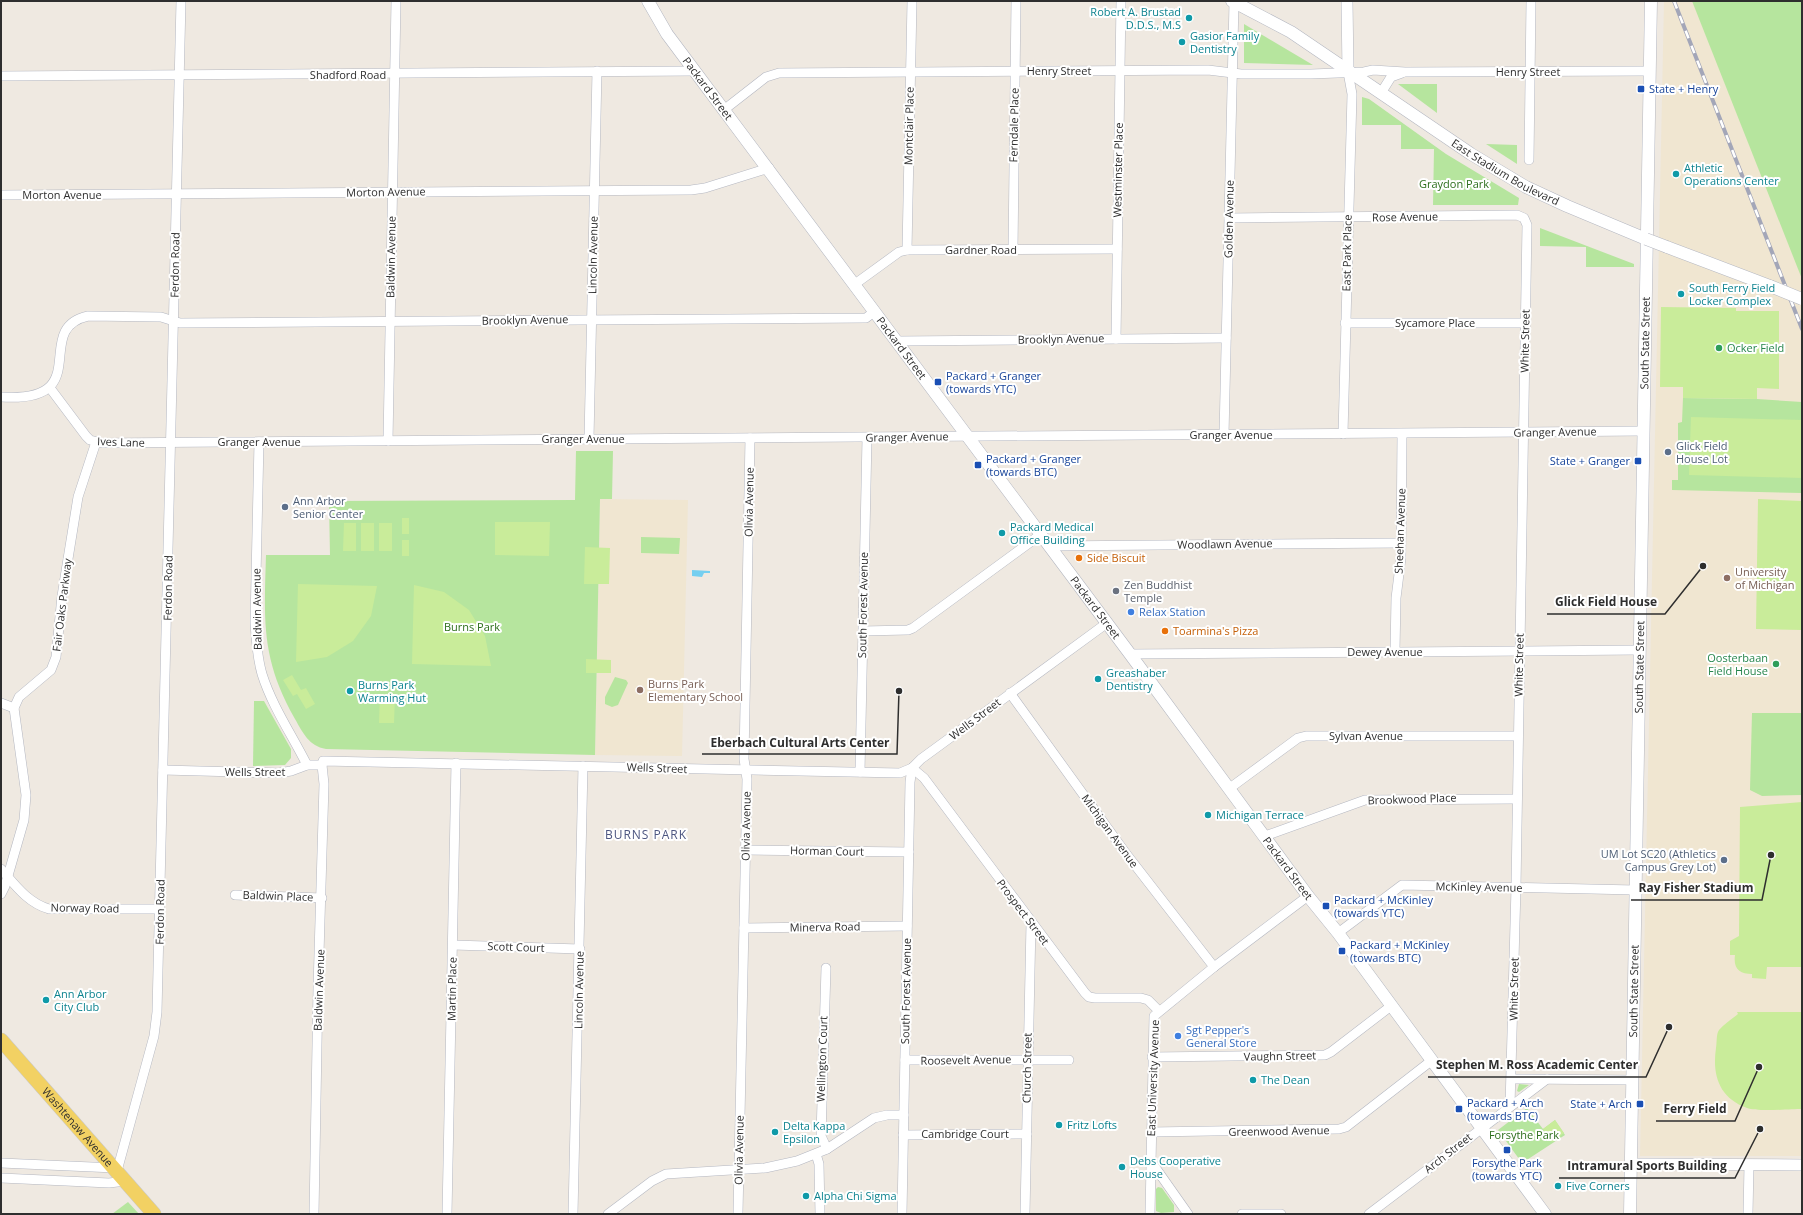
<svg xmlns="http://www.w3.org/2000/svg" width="1803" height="1215" font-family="'Open Sans',sans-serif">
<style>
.education{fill:#f0e6d1}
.green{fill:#b6e59e}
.pitch{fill:#c9ec9a}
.water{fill:#75cff0}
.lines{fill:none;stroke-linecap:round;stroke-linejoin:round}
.minor-casing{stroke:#b4b7c1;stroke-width:10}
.tertiary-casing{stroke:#b4b7c1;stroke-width:12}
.secondary-casing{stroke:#b4b7c1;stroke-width:13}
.primary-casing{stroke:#c9c9c9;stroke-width:15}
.minor{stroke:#fff;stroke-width:9}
.tertiary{stroke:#fff;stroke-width:11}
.secondary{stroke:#fff;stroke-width:12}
.primary{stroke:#f2d163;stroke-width:14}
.rail-casing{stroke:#a3a6b8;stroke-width:4}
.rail{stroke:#fff;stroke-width:2.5;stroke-dasharray:8;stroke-linecap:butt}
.secondary-bridge-casing{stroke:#b4b7c1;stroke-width:13;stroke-linecap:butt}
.secondary-bridge{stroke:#fff;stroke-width:12}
.culture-dot{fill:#0f9aa8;stroke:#fff;stroke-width:1.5}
.transit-dot{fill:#1a4fb4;stroke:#fff;stroke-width:1.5}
.leisure-dot{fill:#2e9e5b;stroke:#fff;stroke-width:1.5}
.service-dot{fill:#5c6f8a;stroke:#fff;stroke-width:1.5}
.food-dot{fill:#e8710a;stroke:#fff;stroke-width:1.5}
.education-dot{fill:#8d6e63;stroke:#fff;stroke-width:1.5}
.worship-dot{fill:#6b7280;stroke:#fff;stroke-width:1.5}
.shop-dot{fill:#3f7fe0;stroke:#fff;stroke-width:1.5}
.labels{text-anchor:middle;stroke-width:4;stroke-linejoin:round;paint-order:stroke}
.culture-label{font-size:11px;fill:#0d838f;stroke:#fff;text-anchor:start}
.street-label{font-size:11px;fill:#2e2e2e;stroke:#fff}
.transit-label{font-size:11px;fill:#164399;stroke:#fff;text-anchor:start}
.park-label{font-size:11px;fill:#2c6e1b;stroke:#fff}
.leisure-label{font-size:11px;fill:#27864d;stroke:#fff;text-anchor:start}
.service-label{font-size:11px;fill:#4e5e75;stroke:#fff;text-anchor:start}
.food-label{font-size:11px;fill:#c56008;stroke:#fff;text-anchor:start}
.education-label{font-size:11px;fill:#785e54;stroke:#fff;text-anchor:start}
.worship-label{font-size:11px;fill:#5b616d;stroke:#fff;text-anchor:start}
.shop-label{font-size:11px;fill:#366cbe;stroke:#fff;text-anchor:start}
.neighbourhood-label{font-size:12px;letter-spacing:1px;fill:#4d5680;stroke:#fff}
.leader{fill:none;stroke:#2e2e2e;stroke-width:1.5}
.callout-dot{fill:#2e2e2e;stroke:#fff;stroke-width:1.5}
.callout-label{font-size:12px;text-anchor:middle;font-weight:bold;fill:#2e2e2e;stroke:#fff;stroke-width:4;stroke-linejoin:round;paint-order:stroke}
</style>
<rect width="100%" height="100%" fill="#efe9e1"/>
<g class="education">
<path d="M1664,1H1802V1156H1640Z"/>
<path d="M600,499L688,500L682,756L595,755Z"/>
</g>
<g class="green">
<path d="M1692,1H1802V279Z"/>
<path d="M1244,24L1313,65L1244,63Z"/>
<path d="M1398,84H1437V113Z"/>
<path d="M1362,97L1369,99L1446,154L1519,198L1518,205H1433L1434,149H1401V125H1362Z"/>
<path d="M1486,144L1517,145V164Z"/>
<path d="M1540,228L1634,264V267H1586V247L1540,246Z"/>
<path d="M1683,398L1757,399L1802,402V493L1672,490V480H1678V423L1682,422Z"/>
<path d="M576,451H613L612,499H600L595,755L326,749C309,746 303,733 295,719C261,659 264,621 266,555H330L329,501L575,500Z"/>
<path d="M641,537L680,538L679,554L641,553Z"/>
<path d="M615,677L626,680L628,683L618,705L612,707L605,704V697Z"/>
<path d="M254,701H264L291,749V758L285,765L253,766Z"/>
<path d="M1752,713H1802V795L1762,796L1750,790Z"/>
<path d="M1519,1084L1529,1085L1519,1092L1517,1091Z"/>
<path d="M1527,1108L1543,1129L1555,1120L1565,1135L1522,1163L1498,1130Z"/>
<path d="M1158,1187L1162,1188L1174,1205V1212L1161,1213L1156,1211V1189Z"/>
<path d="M128,1202L139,1214H112Z"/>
</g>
<g class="pitch">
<path d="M1661,307L1736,308V311H1779V389L1757,388V399L1683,398V387H1660Z"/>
<path d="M1691,417L1802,420V478L1689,475Z"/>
<path d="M1758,499L1802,501V630L1756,629Z"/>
<rect x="402" y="518" width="7" height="16"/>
<path d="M495,522H550L549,556L495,555Z"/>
<path d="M344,523H356V551H343Z"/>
<rect x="361" y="523" width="13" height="28"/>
<rect x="379" y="523" width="13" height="28"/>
<rect x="402" y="540" width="7" height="16"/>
<path d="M585,547L610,548L609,584H584Z"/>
<path d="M298,584L377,586L371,616L353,641L327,657L296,662Z"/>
<path d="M414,585L444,592L469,610L485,636L491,666L412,664Z"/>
<path d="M586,659L611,660V673H586Z"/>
<path d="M292,675L301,690L306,688L315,704L306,709L297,694L293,696L283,680Z"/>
<path d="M380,694L395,695L394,723H379Z"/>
<path d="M1802,802V967H1767L1766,979L1752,978V974C1740,974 1733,969 1735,955H1730V941L1739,936L1740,807Z"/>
<path d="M1737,1012H1802V1109C1790,1109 1757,1112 1747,1108C1719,1098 1712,1075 1716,1048C1717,1043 1716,1034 1719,1030C1724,1024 1732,1019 1738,1014Z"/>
<path d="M1555,1120L1564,1133L1552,1142L1543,1129Z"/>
</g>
<path class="water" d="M692,570L710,571V573H704L702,577L692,576Z"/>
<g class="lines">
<g class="minor-casing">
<g id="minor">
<path d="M1,76L696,71"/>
<path d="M1381,93L1391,77L1402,73"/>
<path d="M725,109L766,77L779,73L1208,70L1241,74H1311L1364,72L1373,70L1405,72L1650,71"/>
<path d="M1529,160L1531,1"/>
<path d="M1,195L691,190L705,188L769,168"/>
<path d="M1229,218L1517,215L1524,218L1527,225L1516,887L1510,1106"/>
<path d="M907,250L912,1"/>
<path d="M1013,250L1016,1"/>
<path d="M855,284L899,252L907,250L1117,249"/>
<path d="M1345,323H1525"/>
<path d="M1116,339L1121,1"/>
<path d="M897,341L1226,338"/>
<path d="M50,388L86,436L90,440L102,443L1643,431"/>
<path d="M1,397C98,403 30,329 88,316L161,317L180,323L866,318L875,311"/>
<path d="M1343,434L1352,94L1348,72"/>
<path d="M1224,435L1234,2"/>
<path d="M589,439L597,71"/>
<path d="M388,441L396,1"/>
<path d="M259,442L255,622C256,640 257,657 262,674C272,706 292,735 307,765"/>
<path d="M1048,546L1401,543"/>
<path d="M863,631L908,630L913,628L1040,535"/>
<path d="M1395,651L1396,598L1401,558L1402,434"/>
<path d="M1130,654L1639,650"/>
<path d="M1010,693L1124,851L1214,967"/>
<path d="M1,703L14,708"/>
<path d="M912,768L924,778L1085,993L1089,997L1095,998H1141L1148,1000L1159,1011"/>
<path d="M163,770L279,773L291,771L307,765H322L323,761L900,773L912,768L921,759L1107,623"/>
<path d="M860,772L867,438"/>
<path d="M1230,788L1298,738L1306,736H1518"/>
<path d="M1265,836L1365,800L1517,799"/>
<path d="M745,850L909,852"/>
<path d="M1,869C15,885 28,903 49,909H160"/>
<path d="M1,894L5,886L24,820L26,795L14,708L19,697L51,670L56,657L62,596L78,497L96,442"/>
<path d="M235,895L322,898"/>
<path d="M744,928L907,926"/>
<path d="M1338,933L1402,885L1635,890"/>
<path d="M453,945L580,949"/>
<path d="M826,968L821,1136L827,1149"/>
<path d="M1152,1057L1325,1055L1331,1052L1391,1006"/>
<path d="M905,1060H1069"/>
<path d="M1512,1079L1632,1080"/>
<path d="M1151,1132L1339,1129L1346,1127L1431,1061"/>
<path d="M903,1135L1027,1134"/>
<path d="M816,1154L819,1164L820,1214"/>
<path d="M1150,1160L1188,1214"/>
<path d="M1,1163L115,1168"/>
<path d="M117,1171L154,1036L157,1012L181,1"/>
<path d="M1,1178L109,1183L126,1181"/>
<path d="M314,1214L318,988L324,784L322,765"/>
<path d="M447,1214L456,763"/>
<path d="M573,1214L583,766"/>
<path d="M608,1214L652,1181L666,1174L765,1168L797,1161L827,1149L874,1118L887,1115H904"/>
<path d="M738,1214L747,779L744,759L750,438"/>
<path d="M902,1214L910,782L912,768"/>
<path d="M1025,1214L1031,923"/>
<path d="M1150,1214L1154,1016L1214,967L1308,896"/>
<path d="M1242,1214H1281"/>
<path d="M1369,1214L1547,1079"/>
<path d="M1748,1214L1749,1165"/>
</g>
</g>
<g class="tertiary-casing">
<g id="tertiary">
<path d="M1347,1L1348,72"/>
<path d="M1630,1164L1802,1165"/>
</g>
</g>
<g class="secondary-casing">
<g id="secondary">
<path id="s1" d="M648,1L667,34L1130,654L1308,896L1338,933L1545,1214"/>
<path id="s2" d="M1232,1L1291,32L1471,154L1526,187L1567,206L1646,239"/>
<path d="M1667,247L1770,286"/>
<path id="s3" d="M1630,1214L1651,1"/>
</g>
</g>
<g class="primary-casing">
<g id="primary">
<path id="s4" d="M1,1040L154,1214"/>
</g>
</g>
<use href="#minor" class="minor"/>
<use href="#tertiary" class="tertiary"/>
<use href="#secondary" class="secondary"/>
<use href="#primary" class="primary"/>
<g class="rail-casing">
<path id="rail" d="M1674,1L1802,329"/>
</g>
<use href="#rail" class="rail"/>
<g class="secondary-bridge-casing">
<g id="secondary-bridge">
<path d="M1646,239L1667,247"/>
<path d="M1770,286L1802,299"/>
</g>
</g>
<use href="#secondary-bridge" class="secondary-bridge"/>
</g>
<g class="culture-dot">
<circle cx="1189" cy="18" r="4"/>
<circle cx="1182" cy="42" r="4"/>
<circle cx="1676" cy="174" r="4"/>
<circle cx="1681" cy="294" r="4"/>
<circle cx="1002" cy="533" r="4"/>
<circle cx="1098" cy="679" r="4"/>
<circle cx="350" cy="691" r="4"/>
<circle cx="1208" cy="815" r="4"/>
<circle cx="46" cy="1000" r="4"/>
<circle cx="1253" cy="1080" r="4"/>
<circle cx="1059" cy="1125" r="4"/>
<circle cx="775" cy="1132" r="4"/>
<circle cx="1122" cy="1167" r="4"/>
<circle cx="1558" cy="1186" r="4"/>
<circle cx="806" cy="1196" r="4"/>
</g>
<g class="transit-dot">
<rect x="1637" y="85" width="8" height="8" rx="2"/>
<rect x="934" y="378" width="8" height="8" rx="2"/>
<rect x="1634" y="457" width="8" height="8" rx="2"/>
<rect x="974" y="461" width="8" height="8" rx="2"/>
<rect x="1322" y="902" width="8" height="8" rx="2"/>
<rect x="1338" y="947" width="8" height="8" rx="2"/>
<rect x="1636" y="1100" width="8" height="8" rx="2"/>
<rect x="1455" y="1105" width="8" height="8" rx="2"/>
<rect x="1503" y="1146" width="8" height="8" rx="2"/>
</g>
<g class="leisure-dot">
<circle cx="1719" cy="348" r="4"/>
<circle cx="1776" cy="664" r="4"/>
</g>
<g class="service-dot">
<circle cx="1668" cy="452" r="4"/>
<circle cx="285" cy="507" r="4"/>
<circle cx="1724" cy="860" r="4"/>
</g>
<g class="food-dot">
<circle cx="1079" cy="558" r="4"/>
<circle cx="1165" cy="631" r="4"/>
</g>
<g class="education-dot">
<circle cx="1727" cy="578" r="4"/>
<circle cx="640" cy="690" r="4"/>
</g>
<circle class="worship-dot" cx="1116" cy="591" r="4"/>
<g class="shop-dot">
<circle cx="1131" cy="612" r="4"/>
<circle cx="1178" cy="1036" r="4"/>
</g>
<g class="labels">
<g class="culture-label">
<text x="1181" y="16" text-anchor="end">Robert A. Brustad<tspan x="1181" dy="13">D.D.S., M.S</tspan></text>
<text x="1190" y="40">Gasior Family<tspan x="1190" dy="13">Dentistry</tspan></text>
<text x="1684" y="172">Athletic<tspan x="1684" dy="13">Operations Center</tspan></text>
<text x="1689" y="292">South Ferry Field<tspan x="1689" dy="13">Locker Complex</tspan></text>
<text x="1010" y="531">Packard Medical<tspan x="1010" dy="13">Office Building</tspan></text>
<text x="1106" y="677">Greashaber<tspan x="1106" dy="13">Dentistry</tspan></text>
<text x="358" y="689">Burns Park<tspan x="358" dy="13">Warming Hut</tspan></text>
<text x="1216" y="819">Michigan Terrace</text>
<text x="54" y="998">Ann Arbor<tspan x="54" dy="13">City Club</tspan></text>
<text x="1261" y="1084">The Dean</text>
<text x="1067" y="1129">Fritz Lofts</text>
<text x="783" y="1130">Delta Kappa<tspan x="783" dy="13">Epsilon</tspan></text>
<text x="1130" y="1165">Debs Cooperative<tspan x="1130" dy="13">House</tspan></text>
<text x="1566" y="1190">Five Corners</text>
<text x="814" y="1200">Alpha Chi Sigma</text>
</g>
<g class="street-label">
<text x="1059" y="75">Henry Street</text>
<text x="1528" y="76">Henry Street</text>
<text x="348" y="79">Shadford Road</text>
<text dy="4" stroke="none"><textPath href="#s1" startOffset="106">Packard Street</textPath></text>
<text transform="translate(1014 125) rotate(-89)" y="4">Ferndale Place</text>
<text transform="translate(909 126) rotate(-89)" y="4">Montclair Place</text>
<text transform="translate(1118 170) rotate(-89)" y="4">Westminster Place</text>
<text dy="4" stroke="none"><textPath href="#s2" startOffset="323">East Stadium Boulevard</textPath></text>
<text transform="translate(386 192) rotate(-1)" y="4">Morton Avenue</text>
<text x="62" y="199">Morton Avenue</text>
<text transform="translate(1405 217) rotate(-1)" y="4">Rose Avenue</text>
<text transform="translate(1229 219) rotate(-89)" y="4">Golden Avenue</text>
<text x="981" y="254">Gardner Road</text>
<text transform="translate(1347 253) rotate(-89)" y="4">East Park Place</text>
<text transform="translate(593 255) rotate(-89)" y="4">Lincoln Avenue</text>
<text transform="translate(391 257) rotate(-89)" y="4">Baldwin Avenue</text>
<text transform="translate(175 265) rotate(-89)" y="4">Ferdon Road</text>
<text transform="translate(525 320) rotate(-1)" y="4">Brooklyn Avenue</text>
<text x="1435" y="327">Sycamore Place</text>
<text transform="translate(1061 339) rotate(-1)" y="4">Brooklyn Avenue</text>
<text transform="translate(1525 341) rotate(-89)" y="4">White Street</text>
<text dy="4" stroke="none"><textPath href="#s3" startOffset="871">South State Street</textPath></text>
<text dy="4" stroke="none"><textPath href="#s1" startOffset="430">Packard Street</textPath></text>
<text transform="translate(1555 432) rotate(-1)" y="4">Granger Avenue</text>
<text x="1231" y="439">Granger Avenue</text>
<text transform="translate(907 437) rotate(-1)" y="4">Granger Avenue</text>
<text x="583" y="443">Granger Avenue</text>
<text transform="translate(121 442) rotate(2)" y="4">Ives Lane</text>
<text x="259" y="446">Granger Avenue</text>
<text transform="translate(749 502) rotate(-89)" y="4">Olivia Avenue</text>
<text transform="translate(1400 531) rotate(-88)" y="4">Sheehan Avenue</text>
<text transform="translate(1225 544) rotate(-1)" y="4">Woodlawn Avenue</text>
<text transform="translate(168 588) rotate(-89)" y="4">Ferdon Road</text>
<text transform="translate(62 605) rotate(-83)" y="4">Fair Oaks Parkway</text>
<text transform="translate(863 605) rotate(-89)" y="4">South Forest Avenue</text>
<text dy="4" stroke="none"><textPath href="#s1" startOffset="754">Packard Street</textPath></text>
<text transform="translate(257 609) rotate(-91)" y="4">Baldwin Avenue</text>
<text x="1385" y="656">Dewey Avenue</text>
<text transform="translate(1519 665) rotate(-89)" y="4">White Street</text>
<text dy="4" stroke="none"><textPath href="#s3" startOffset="547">South State Street</textPath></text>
<text transform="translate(975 719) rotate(-37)" y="4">Wells Street</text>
<text x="1366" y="740">Sylvan Avenue</text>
<text transform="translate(657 768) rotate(2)" y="4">Wells Street</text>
<text x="255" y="776">Wells Street</text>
<text transform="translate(1412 799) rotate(-2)" y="4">Brookwood Place</text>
<text transform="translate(746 826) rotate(-89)" y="4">Olivia Avenue</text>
<text transform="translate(1110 831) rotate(54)" y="4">Michigan Avenue</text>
<text transform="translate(827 851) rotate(1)" y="4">Horman Court</text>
<text dy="4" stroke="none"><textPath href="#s1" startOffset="1078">Packard Street</textPath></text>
<text transform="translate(1479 887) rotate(1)" y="4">McKinley Avenue</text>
<text transform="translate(278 896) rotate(2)" y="4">Baldwin Place</text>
<text transform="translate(85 908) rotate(1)" y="4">Norway Road</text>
<text transform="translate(160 912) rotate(-89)" y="4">Ferdon Road</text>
<text transform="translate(1023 912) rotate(53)" y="4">Prospect Street</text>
<text transform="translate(825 927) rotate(-1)" y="4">Minerva Road</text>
<text transform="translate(516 947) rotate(2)" y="4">Scott Court</text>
<text transform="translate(452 989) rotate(-89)" y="4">Martin Place</text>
<text transform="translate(1514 989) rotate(-89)" y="4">White Street</text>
<text transform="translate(319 990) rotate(-88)" y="4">Baldwin Avenue</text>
<text transform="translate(579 990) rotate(-89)" y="4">Lincoln Avenue</text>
<text transform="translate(906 991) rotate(-89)" y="4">South Forest Avenue</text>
<text dy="4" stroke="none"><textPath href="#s3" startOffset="223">South State Street</textPath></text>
<text transform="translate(1280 1056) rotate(-1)" y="4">Vaughn Street</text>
<text transform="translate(822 1059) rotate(-88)" y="4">Wellington Court</text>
<text transform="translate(966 1060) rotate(-1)" y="4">Roosevelt Avenue</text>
<text transform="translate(1027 1068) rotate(-89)" y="4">Church Street</text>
<text transform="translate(1153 1078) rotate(-88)" y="4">East University Avenue</text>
<text dy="4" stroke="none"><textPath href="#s4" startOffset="116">Washtenaw Avenue</textPath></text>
<text transform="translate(1279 1131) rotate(-1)" y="4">Greenwood Avenue</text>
<text x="965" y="1138">Cambridge Court</text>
<text transform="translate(739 1150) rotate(-89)" y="4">Olivia Avenue</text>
<text transform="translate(1448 1153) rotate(-38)" y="4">Arch Street</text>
</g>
<g class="transit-label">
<text x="1649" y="93">State + Henry</text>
<text x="946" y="380">Packard + Granger<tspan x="946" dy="13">(towards YTC)</tspan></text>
<text x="986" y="463">Packard + Granger<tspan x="986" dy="13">(towards BTC)</tspan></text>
<text x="1630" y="465" text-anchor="end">State + Granger</text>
<text x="1334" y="904">Packard + McKinley<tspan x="1334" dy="13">(towards YTC)</tspan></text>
<text x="1350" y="949">Packard + McKinley<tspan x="1350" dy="13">(towards BTC)</tspan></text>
<text x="1467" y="1107">Packard + Arch<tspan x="1467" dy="13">(towards BTC)</tspan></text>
<text x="1632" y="1108" text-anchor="end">State + Arch</text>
<text x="1507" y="1167" text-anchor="middle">Forsythe Park<tspan x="1507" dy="13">(towards YTC)</tspan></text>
</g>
<g class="park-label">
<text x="1454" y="188">Graydon Park</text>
<text x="472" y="631">Burns Park</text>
<text x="1524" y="1139">Forsythe Park</text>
</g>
<g class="leisure-label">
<text x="1727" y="352">Ocker Field</text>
<text x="1768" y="662" text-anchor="end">Oosterbaan<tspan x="1768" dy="13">Field House</tspan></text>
</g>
<g class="service-label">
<text x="1676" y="450">Glick Field<tspan x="1676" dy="13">House Lot</tspan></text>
<text x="293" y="505">Ann Arbor<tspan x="293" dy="13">Senior Center</tspan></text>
<text x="1716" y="858" text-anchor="end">UM Lot SC20 (Athletics<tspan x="1716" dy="13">Campus Grey Lot)</tspan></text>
</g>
<g class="food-label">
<text x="1087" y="562">Side Biscuit</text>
<text x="1173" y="635">Toarmina's Pizza</text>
</g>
<g class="education-label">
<text x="1735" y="576">University<tspan x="1735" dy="13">of Michigan</tspan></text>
<text x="648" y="688">Burns Park<tspan x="648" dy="13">Elementary School</tspan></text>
</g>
<g class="worship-label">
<text x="1124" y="589">Zen Buddhist<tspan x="1124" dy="13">Temple</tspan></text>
</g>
<g class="shop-label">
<text x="1139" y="616">Relax Station</text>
<text x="1186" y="1034">Sgt Pepper's<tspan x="1186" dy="13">General Store</tspan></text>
</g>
<g class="neighbourhood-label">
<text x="646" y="839">BURNS PARK</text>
</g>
</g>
<path class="leader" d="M1703 566L1665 614H1547M899 691L897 754H702M1771 855L1762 900H1631M1669 1027L1646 1077H1428M1759 1067L1735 1121H1656M1760 1129L1735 1178H1559"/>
<g class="callout-dot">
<circle cx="1703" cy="566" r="4"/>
<circle cx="899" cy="691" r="4"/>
<circle cx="1771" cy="855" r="4"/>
<circle cx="1669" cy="1027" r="4"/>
<circle cx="1759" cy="1067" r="4"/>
<circle cx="1760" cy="1129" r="4"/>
</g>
<g class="callout-label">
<text x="1606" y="606">Glick Field House</text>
<text x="800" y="747">Eberbach Cultural Arts Center</text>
<text x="1696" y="892">Ray Fisher Stadium</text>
<text x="1537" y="1069">Stephen M. Ross Academic Center</text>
<text x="1695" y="1113">Ferry Field</text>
<text x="1647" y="1170">Intramural Sports Building</text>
</g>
<rect width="1803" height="1215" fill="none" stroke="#2e2e2e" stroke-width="4"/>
</svg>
